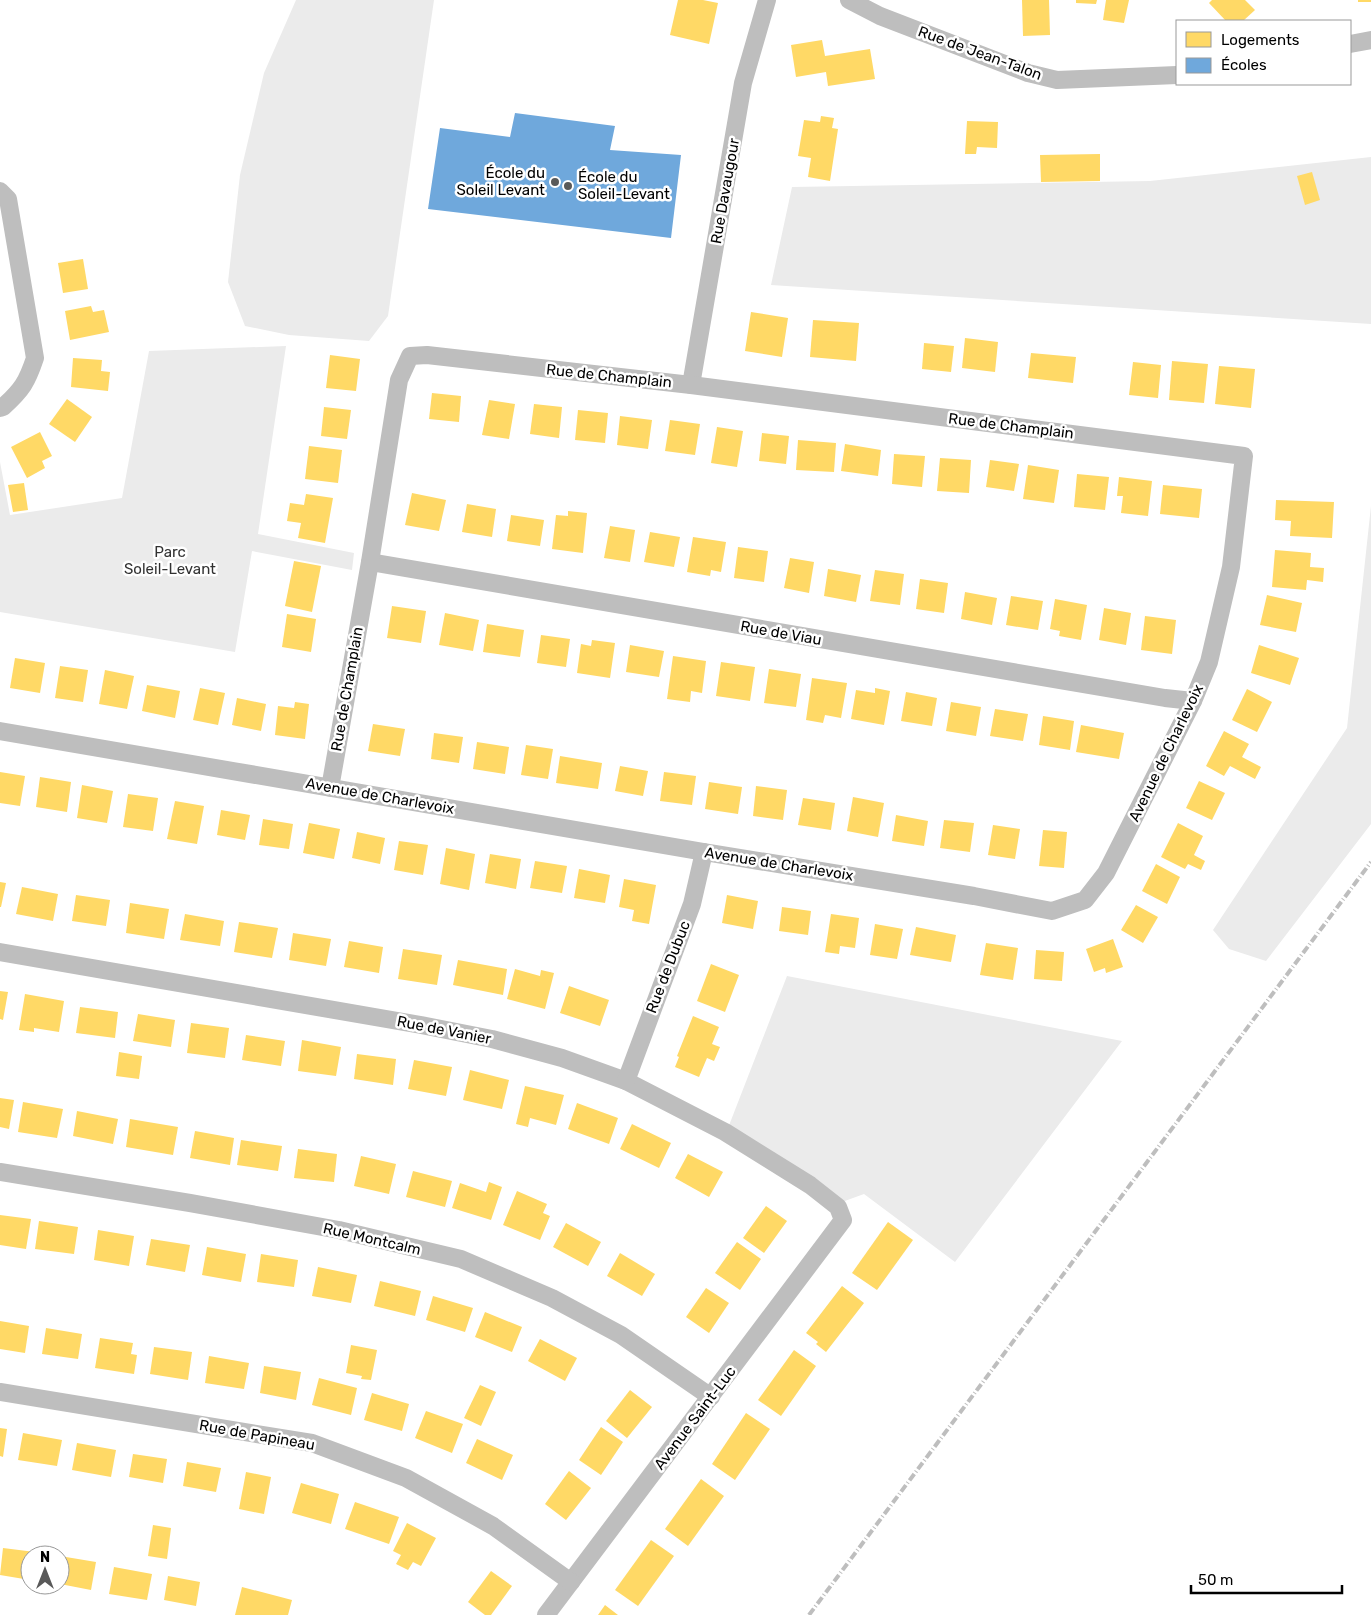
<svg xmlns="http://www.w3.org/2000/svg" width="1371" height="1615" font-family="Rubik,sans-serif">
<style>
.green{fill:#ebebeb}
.homes{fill:#ffd966}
.schools{fill:#6fa8dc}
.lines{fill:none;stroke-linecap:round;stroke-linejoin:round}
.street{stroke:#bebebe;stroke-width:18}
.rail{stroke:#bebebe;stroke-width:4;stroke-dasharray:8 2.5 1 2.5;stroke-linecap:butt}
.poi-dot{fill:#595959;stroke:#fff;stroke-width:2}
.labels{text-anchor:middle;stroke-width:5;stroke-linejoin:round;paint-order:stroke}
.street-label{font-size:15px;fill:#000;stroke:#fff}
.poi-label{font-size:15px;fill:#000;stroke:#fff;text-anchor:end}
.park-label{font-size:15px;fill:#323232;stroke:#fff}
</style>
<rect width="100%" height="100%" fill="#fff"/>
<g class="green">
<path d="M296,0H434L388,316L369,341L289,335L245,326L228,282L240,175L264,73Z"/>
<path d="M1371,157V324L771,285L792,187L1150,181Z"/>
<path d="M286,346L258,534L354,553L352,570L252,551L235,652L0,612V462L10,515L122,498L149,351Z"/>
<path d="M1371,506V824L1266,961L1229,949L1213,930L1347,728Z"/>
<path d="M787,976L1122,1041L955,1262L864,1194L842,1202L728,1128Z"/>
</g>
<g class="homes">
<path d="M678,0H703L718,3L709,44L670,35Z"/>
<path d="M1022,0H1049L1050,35L1023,36Z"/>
<path d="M1076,0H1097L1096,4L1076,3Z"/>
<path d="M1106,0H1129L1124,23L1103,20Z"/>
<path d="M1212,0H1245L1255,10L1243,21H1226L1209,3Z"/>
<rect x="1358" y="0" width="13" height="2"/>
<path d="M822,40L825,56L870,49L875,79L828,86L826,72L796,77L791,45Z"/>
<path d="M821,116L834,118L832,128L838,129L830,181L808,177L811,158L798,156L804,120L820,122Z"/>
<path d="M967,121L998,122L997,148L977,147L976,154H965Z"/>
<path d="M1100,154V181L1041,182L1040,155Z"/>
<path d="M1312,172L1320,200L1305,205L1297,176Z"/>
<path d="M83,259L88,289L63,293L58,263Z"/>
<path d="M91,306L93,312L104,310L109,332L70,340L65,311Z"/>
<path d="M751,312L788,318L782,357L745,351Z"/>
<path d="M813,320L859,323L856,361L810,357Z"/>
<path d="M965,338L998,342L995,372L962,368Z"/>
<path d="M924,343L954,346L951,372L922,369Z"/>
<path d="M1031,353L1076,357L1073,383L1028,378Z"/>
<path d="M330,355L360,359L356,391L326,388Z"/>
<path d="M73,358L102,360L101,371L110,372L108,391L71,387Z"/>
<path d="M1172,361L1208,364L1204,403L1169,400Z"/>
<path d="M1133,362L1161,365L1158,398L1129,395Z"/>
<path d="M1219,366L1255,369L1251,408L1215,404Z"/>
<path d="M432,393L461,396L459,422L429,419Z"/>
<path d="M67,399L92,417L75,442L49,424Z"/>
<path d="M489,400L515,404L509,439L482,435Z"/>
<path d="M534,404L562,407L559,438L530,434Z"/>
<path d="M324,407L351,410L347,439L321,436Z"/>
<path d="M578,410L608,413L605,443L575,440Z"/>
<path d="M620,416L652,420L648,449L617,445Z"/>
<path d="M670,420L700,424L695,455L665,451Z"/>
<path d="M717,427L743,431L737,467L711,463Z"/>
<path d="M40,432L52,456L42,461L45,468L27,478L11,447Z"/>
<path d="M762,433L789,436L786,464L759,461Z"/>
<path d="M798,440L836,443L834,472L796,470Z"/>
<path d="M845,444L881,450L878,476L841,471Z"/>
<path d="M309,446L342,450L338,483L305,479Z"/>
<path d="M894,454L925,456L922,487L892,484Z"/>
<path d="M940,458L971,460L969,493L937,491Z"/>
<path d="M990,460L1019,464L1014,491L986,487Z"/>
<path d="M1028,465L1059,470L1054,503L1023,499Z"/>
<path d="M1077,474L1109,477L1105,510L1074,507Z"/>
<path d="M1119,477L1152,481L1148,516L1121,513L1123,496H1117Z"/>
<path d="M24,483L28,510L13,512L8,485Z"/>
<path d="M1163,485L1202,489L1199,518L1160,514Z"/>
<path d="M412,493L446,500L439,531L405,525Z"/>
<path d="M306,494L333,498L325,543L298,538L301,523L287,521L290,503L304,505Z"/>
<path d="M1276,500L1334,502L1332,538L1290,536L1291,521L1275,520Z"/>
<path d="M467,504L496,509L492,537L462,532Z"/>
<path d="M568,511L587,513L583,553L552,549L556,515L568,516Z"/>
<path d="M511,515L544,520L540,546L507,541Z"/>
<path d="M610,526L635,530L630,562L604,558Z"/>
<path d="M650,532L680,537L674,567L644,562Z"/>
<path d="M693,537L726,542L721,572L711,570L710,576L687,572Z"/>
<path d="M738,547L768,551L764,582L734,578Z"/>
<path d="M1275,550L1311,553L1310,567L1324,568L1323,582L1307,580L1306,590L1272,587Z"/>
<path d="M790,558L814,562L809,593L784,588Z"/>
<path d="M294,561L321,566L312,612L285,606Z"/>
<path d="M828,569L861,575L856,602L824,596Z"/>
<path d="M875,570L904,574L900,605L870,601Z"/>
<path d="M920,579L948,583L944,613L916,609Z"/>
<path d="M965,592L997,598L992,625L961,619Z"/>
<path d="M1267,595L1302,603L1296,632L1260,625Z"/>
<path d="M1011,596L1043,601L1038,630L1006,625Z"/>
<path d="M1055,599L1087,605L1081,640L1059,636L1060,631L1050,629Z"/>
<path d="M392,606L426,611L421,643L387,638Z"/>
<path d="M1104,608L1131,613L1126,645L1099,640Z"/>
<path d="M445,613L479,620L473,651L439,645Z"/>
<path d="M287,614L316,619L311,652L282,647Z"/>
<path d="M1145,616L1176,620L1172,654L1141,650Z"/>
<path d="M487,624L524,630L520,657L483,652Z"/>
<path d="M541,635L570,639L566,667L537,663Z"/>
<path d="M592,640L615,643L610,678L577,673L581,644L591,646Z"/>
<path d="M630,645L664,651L659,677L626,672Z"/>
<path d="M1259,645L1299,658L1290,685L1251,673Z"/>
<path d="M673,656L706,661L702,693L691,691L690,702L667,699Z"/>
<path d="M15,658L45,663L40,693L10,688Z"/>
<path d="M721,662L755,667L750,701L716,696Z"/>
<path d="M60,666L88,670L83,702L55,698Z"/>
<path d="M769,669L801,674L796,707L764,703Z"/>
<path d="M105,670L134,676L127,709L99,704Z"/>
<path d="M812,678L847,683L841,718L825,715L823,723L806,720Z"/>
<path d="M147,685L180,691L175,718L142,711Z"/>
<path d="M200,688L225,693L218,725L193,720Z"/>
<path d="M875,688L890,691L884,725L851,719L856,690L875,693Z"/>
<path d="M1247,689L1272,702L1257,732L1232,720Z"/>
<path d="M906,692L937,698L932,726L901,721Z"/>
<path d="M237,698L266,704L261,731L232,725Z"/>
<path d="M295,702L309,704L305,739L275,735L278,706L294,708Z"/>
<path d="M951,702L981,707L976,736L946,731Z"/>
<path d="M995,709L1028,714L1023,741L990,736Z"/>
<path d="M1043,716L1074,721L1070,750L1039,745Z"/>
<path d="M373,724L405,729L400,756L368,751Z"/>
<path d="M1081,725L1124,733L1119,759L1076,752Z"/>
<path d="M1224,731L1249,744L1242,757L1261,767L1255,779L1230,766L1224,776L1206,766Z"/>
<path d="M434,733L463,737L459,763L431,759Z"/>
<path d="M477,742L509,747L505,774L473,769Z"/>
<path d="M526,745L553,749L548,779L521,775Z"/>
<path d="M560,756L602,763L598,789L556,783Z"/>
<path d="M620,766L648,771L643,796L615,791Z"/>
<path d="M0,772L25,776L20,806L0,803Z"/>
<path d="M664,772L696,776L692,805L660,801Z"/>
<path d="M40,777L71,782L67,812L36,807Z"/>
<path d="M1199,781L1225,793L1212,820L1186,808Z"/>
<path d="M709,782L742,787L738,814L705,809Z"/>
<path d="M82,785L113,791L107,823L77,818Z"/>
<path d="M756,786L787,790L783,820L753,816Z"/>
<path d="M128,794L158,798L153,831L123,827Z"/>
<path d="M853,797L884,803L878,837L847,831Z"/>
<path d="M803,798L835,803L831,830L798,825Z"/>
<path d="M175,801L204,806L197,844L167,839Z"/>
<path d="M221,810L250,815L245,840L217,835Z"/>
<path d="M896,815L928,821L924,846L892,841Z"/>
<path d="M263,819L293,824L289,849L259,845Z"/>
<path d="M944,820L974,823L970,852L940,848Z"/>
<path d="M309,823L340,829L334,859L303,853Z"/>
<path d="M1178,823L1203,836L1194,855L1205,861L1201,870L1188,864L1185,869L1161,857Z"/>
<path d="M993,825L1020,829L1015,859L988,855Z"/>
<path d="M1043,830L1067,832L1064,868L1039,866Z"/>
<path d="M357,832L385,838L380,864L352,858Z"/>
<path d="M399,841L428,845L423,875L394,870Z"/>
<path d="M446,848L475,854L469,890L440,884Z"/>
<path d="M490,854L521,859L516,889L485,883Z"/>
<path d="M535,861L567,866L562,893L530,888Z"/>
<path d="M1156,864L1180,877L1167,904L1142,891Z"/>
<path d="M579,869L610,875L605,903L574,898Z"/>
<path d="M624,879L656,885L649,924L632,921L634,910L619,907Z"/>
<path d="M0,882L6,883L1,907H0Z"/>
<path d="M22,887L58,894L53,921L16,914Z"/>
<path d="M76,895L110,900L106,926L72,921Z"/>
<path d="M727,895L758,901L753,929L722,923Z"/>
<path d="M130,903L169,909L164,939L126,933Z"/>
<path d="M1136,905L1158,917L1143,943L1121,930Z"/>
<path d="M782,907L811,911L808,935L779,931Z"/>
<path d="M185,914L224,921L220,946L180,940Z"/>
<path d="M831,914L859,918L855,948L840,946L839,954L825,952Z"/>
<path d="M239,922L278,928L272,958L234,952Z"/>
<path d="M875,924L903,929L897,959L870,955Z"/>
<path d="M916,927L956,935L951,962L910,955Z"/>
<path d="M293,933L331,939L326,966L289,960Z"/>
<path d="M1113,939L1123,967L1106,973L1105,968L1094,972L1086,949Z"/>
<path d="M349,941L383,947L379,973L344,967Z"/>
<path d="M986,943L1018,948L1013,980L980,975Z"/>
<path d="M403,949L442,955L437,985L398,979Z"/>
<path d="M1036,950L1064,952L1062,981L1034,979Z"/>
<path d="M458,960L507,969L503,995L453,985Z"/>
<path d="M711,964L739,975L725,1012L697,1001Z"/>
<path d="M515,969L540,976L541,970L554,973L545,1009L507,999Z"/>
<path d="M569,986L609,1000L600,1026L560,1013Z"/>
<path d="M0,991L8,992L3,1020L0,1019Z"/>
<path d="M25,994L64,1001L59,1032L34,1028V1032L19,1030Z"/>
<path d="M80,1007L118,1012L115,1038L76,1033Z"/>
<path d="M138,1014L175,1020L171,1047L133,1041Z"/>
<path d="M693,1016L719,1027L712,1044L720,1047L714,1061L707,1058L699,1077L675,1067L679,1057L677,1056Z"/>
<path d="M191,1023L229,1028L225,1058L187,1053Z"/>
<path d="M246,1035L285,1041L281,1066L242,1060Z"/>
<path d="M302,1040L341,1047L336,1076L298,1071Z"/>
<path d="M119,1052L142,1056L139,1079L116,1076Z"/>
<path d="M357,1054L396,1059L393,1085L354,1079Z"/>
<path d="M414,1060L452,1067L446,1096L408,1089Z"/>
<path d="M470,1070L509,1080L502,1109L463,1100Z"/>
<path d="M525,1086L564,1095L556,1125L530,1118L528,1127L516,1124Z"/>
<path d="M0,1098L14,1100L9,1129L0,1127Z"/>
<path d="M23,1102L63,1109L57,1138L18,1132Z"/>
<path d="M577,1103L618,1118L609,1144L568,1129Z"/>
<path d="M77,1111L118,1119L113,1144L73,1136Z"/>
<path d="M130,1119L178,1127L173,1155L126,1147Z"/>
<path d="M632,1124L671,1143L659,1168L620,1149Z"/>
<path d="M195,1131L234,1138L230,1165L190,1158Z"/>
<path d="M241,1140L282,1146L278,1171L237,1165Z"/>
<path d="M298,1149L337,1154L334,1182L294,1178Z"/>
<path d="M688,1154L723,1172L709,1197L675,1178Z"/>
<path d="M361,1156L396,1164L389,1194L354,1186Z"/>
<path d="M413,1171L452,1181L445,1207L406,1197Z"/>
<path d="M489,1182L502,1187L491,1220L452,1208L460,1183L486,1192Z"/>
<path d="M517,1191L547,1204L543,1213L550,1216L540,1240L503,1225Z"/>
<path d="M766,1206L787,1221L764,1253L743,1238Z"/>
<path d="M0,1215L31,1219L26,1249L0,1245Z"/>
<path d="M39,1221L78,1227L74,1254L35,1249Z"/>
<path d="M888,1222L913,1240L877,1290L852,1273Z"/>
<path d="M566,1223L601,1242L588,1266L553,1247Z"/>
<path d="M98,1230L134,1236L129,1266L94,1260Z"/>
<path d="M151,1239L190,1245L185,1272L146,1265Z"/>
<path d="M737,1242L761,1259L740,1290L715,1273Z"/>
<path d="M207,1247L246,1254L241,1282L202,1275Z"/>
<path d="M620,1253L655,1274L642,1296L607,1276Z"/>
<path d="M261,1254L298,1260L294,1287L257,1282Z"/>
<path d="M318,1267L357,1275L351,1303L312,1296Z"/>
<path d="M380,1281L421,1291L415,1316L374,1306Z"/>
<path d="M842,1286L864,1303L826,1352L816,1344L818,1342L806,1333Z"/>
<path d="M706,1288L729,1303L709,1333L686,1317Z"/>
<path d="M433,1296L473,1308L465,1332L426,1320Z"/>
<path d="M485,1312L522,1327L512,1352L475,1337Z"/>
<path d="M0,1321L29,1326L25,1353L0,1349Z"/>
<path d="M46,1328L82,1334L78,1359L42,1354Z"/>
<path d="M100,1338L133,1343L131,1354L137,1355L134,1374L95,1368Z"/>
<path d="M540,1339L577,1358L565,1381L528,1361Z"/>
<path d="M351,1345L377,1350L371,1380L361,1379L362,1376L346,1373Z"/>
<path d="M154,1347L192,1352L188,1380L150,1374Z"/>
<path d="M794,1350L816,1366L781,1416L758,1400Z"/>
<path d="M209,1356L249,1363L244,1389L205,1383Z"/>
<path d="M264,1366L301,1372L296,1400L260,1393Z"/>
<path d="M319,1378L357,1388L351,1415L312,1405Z"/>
<path d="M480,1385L496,1392L481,1426L464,1418Z"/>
<path d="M630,1390L652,1407L627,1438L606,1421Z"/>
<path d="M372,1393L409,1404L402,1431L364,1420Z"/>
<path d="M426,1411L463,1424L452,1453L415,1438Z"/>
<path d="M746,1413L770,1429L735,1480L712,1464Z"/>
<path d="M601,1427L623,1442L601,1475L579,1460Z"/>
<path d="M0,1428L7,1429L3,1457L0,1456Z"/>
<path d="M23,1433L62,1440L57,1466L18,1460Z"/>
<path d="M477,1439L513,1455L502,1480L466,1463Z"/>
<path d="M77,1443L116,1450L111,1477L72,1470Z"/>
<path d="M133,1454L167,1459L163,1483L129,1477Z"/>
<path d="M187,1462L221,1468L216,1492L183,1486Z"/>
<path d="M569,1471L591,1488L566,1520L545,1504Z"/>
<path d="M246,1472L271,1477L264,1514L239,1509Z"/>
<path d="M701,1479L724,1496L688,1546L665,1529Z"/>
<path d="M301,1483L339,1494L331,1524L292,1513Z"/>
<path d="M355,1502L399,1517L389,1544L345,1529Z"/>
<path d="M407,1523L436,1538L421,1566L413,1562L408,1570L396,1564L401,1555L393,1551Z"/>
<path d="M153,1525L171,1528L167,1559L148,1556Z"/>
<path d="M651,1540L674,1556L638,1606L615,1590Z"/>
<path d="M3,1548L43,1553V1555H30V1580L0,1575Z"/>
<path d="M60,1556L96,1562L91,1590L60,1584Z"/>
<path d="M114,1567L152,1574L147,1600L109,1594Z"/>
<path d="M491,1571L512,1586L491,1615H485L468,1602Z"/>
<path d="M168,1576L200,1582L196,1606L164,1600Z"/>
<path d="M242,1587L292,1600L288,1615H235Z"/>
<path d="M605,1605L618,1615H598Z"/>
</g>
<path class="schools" d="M515,113L615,126L610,150L681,155L671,238L428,209L440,128L510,137Z"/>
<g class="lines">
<g class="street">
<path d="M849,0L880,16L1028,73L1057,80L1177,75"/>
<path d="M1350,44L1371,40"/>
<path d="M0,191L8,199L35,358C27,382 22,390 3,407L0,408"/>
<path d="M691,385L743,83L767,0"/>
<path d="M370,562L1165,698L1193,701"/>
<path d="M0,731L704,852L974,896L1052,911L1085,900L1106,873L1193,701L1209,662L1231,567L1244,456L691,385L427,355L410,356L399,380L370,562L330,788"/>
<path d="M0,952L421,1025L492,1039L562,1058L626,1081L725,1132L810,1185L838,1207L843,1220L546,1615"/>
<path d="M626,1081L692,904L704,852"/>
<path d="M0,1172L190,1203L339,1230L461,1259L552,1298L621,1335L711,1397"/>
<path d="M0,1392L312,1443L406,1478L493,1526L571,1582"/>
</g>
<path class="rail" d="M809,1615L1371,862"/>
</g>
<g class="poi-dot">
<circle cx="555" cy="182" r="5"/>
<circle cx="568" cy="186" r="5"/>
</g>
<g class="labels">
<g class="street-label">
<text transform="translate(980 53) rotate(20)" y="5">Rue de Jean-Talon</text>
<text transform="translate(725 191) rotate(-80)" y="5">Rue Davaugour</text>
<text transform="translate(609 376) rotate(6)" y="5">Rue de Champlain</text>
<text transform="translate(1011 426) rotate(7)" y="5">Rue de Champlain</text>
<text transform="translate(781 633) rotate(10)" y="5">Rue de Viau</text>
<text transform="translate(347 689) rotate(-80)" y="5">Rue de Champlain</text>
<text transform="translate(1166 753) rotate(-64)" y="5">Avenue de Charlevoix</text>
<text transform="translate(380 796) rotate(10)" y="5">Avenue de Charlevoix</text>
<text transform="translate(779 864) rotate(9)" y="5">Avenue de Charlevoix</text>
<text transform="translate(668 967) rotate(-69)" y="5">Rue de Dubuc</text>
<text transform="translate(444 1030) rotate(11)" y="5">Rue de Vanier</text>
<text transform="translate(372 1239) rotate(13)" y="5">Rue Montcalm</text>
<text transform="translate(695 1418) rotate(-53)" y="5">Avenue Saint-Luc</text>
<text transform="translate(257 1435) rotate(10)" y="5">Rue de Papineau</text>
</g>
<g class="poi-label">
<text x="545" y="178">École du<tspan x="545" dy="17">Soleil Levant</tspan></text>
<text x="578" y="182" text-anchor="start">École du<tspan x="578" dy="17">Soleil-Levant</tspan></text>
</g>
<g class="park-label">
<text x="170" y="557">Parc<tspan x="170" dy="17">Soleil-Levant</tspan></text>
</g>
</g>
<rect x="1176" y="20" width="175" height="65" fill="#ffffff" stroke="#999999"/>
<rect x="1186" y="32" width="25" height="15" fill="#ffd966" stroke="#999999"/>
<text x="1221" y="45" font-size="15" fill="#000000">Logements</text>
<rect x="1186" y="58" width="25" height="15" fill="#6fa8dc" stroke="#999999"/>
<text x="1221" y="70" font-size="15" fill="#000000">Écoles</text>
<g transform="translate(45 1570)"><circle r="24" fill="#ffffff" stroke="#999999"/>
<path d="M0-4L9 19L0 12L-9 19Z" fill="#595959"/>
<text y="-8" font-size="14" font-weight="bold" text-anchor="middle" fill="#000000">N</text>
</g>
<path d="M1191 1585v8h151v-8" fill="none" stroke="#000000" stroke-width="2.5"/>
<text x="1198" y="1585" font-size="15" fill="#000000" stroke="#ffffff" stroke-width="4" paint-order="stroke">50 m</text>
</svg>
